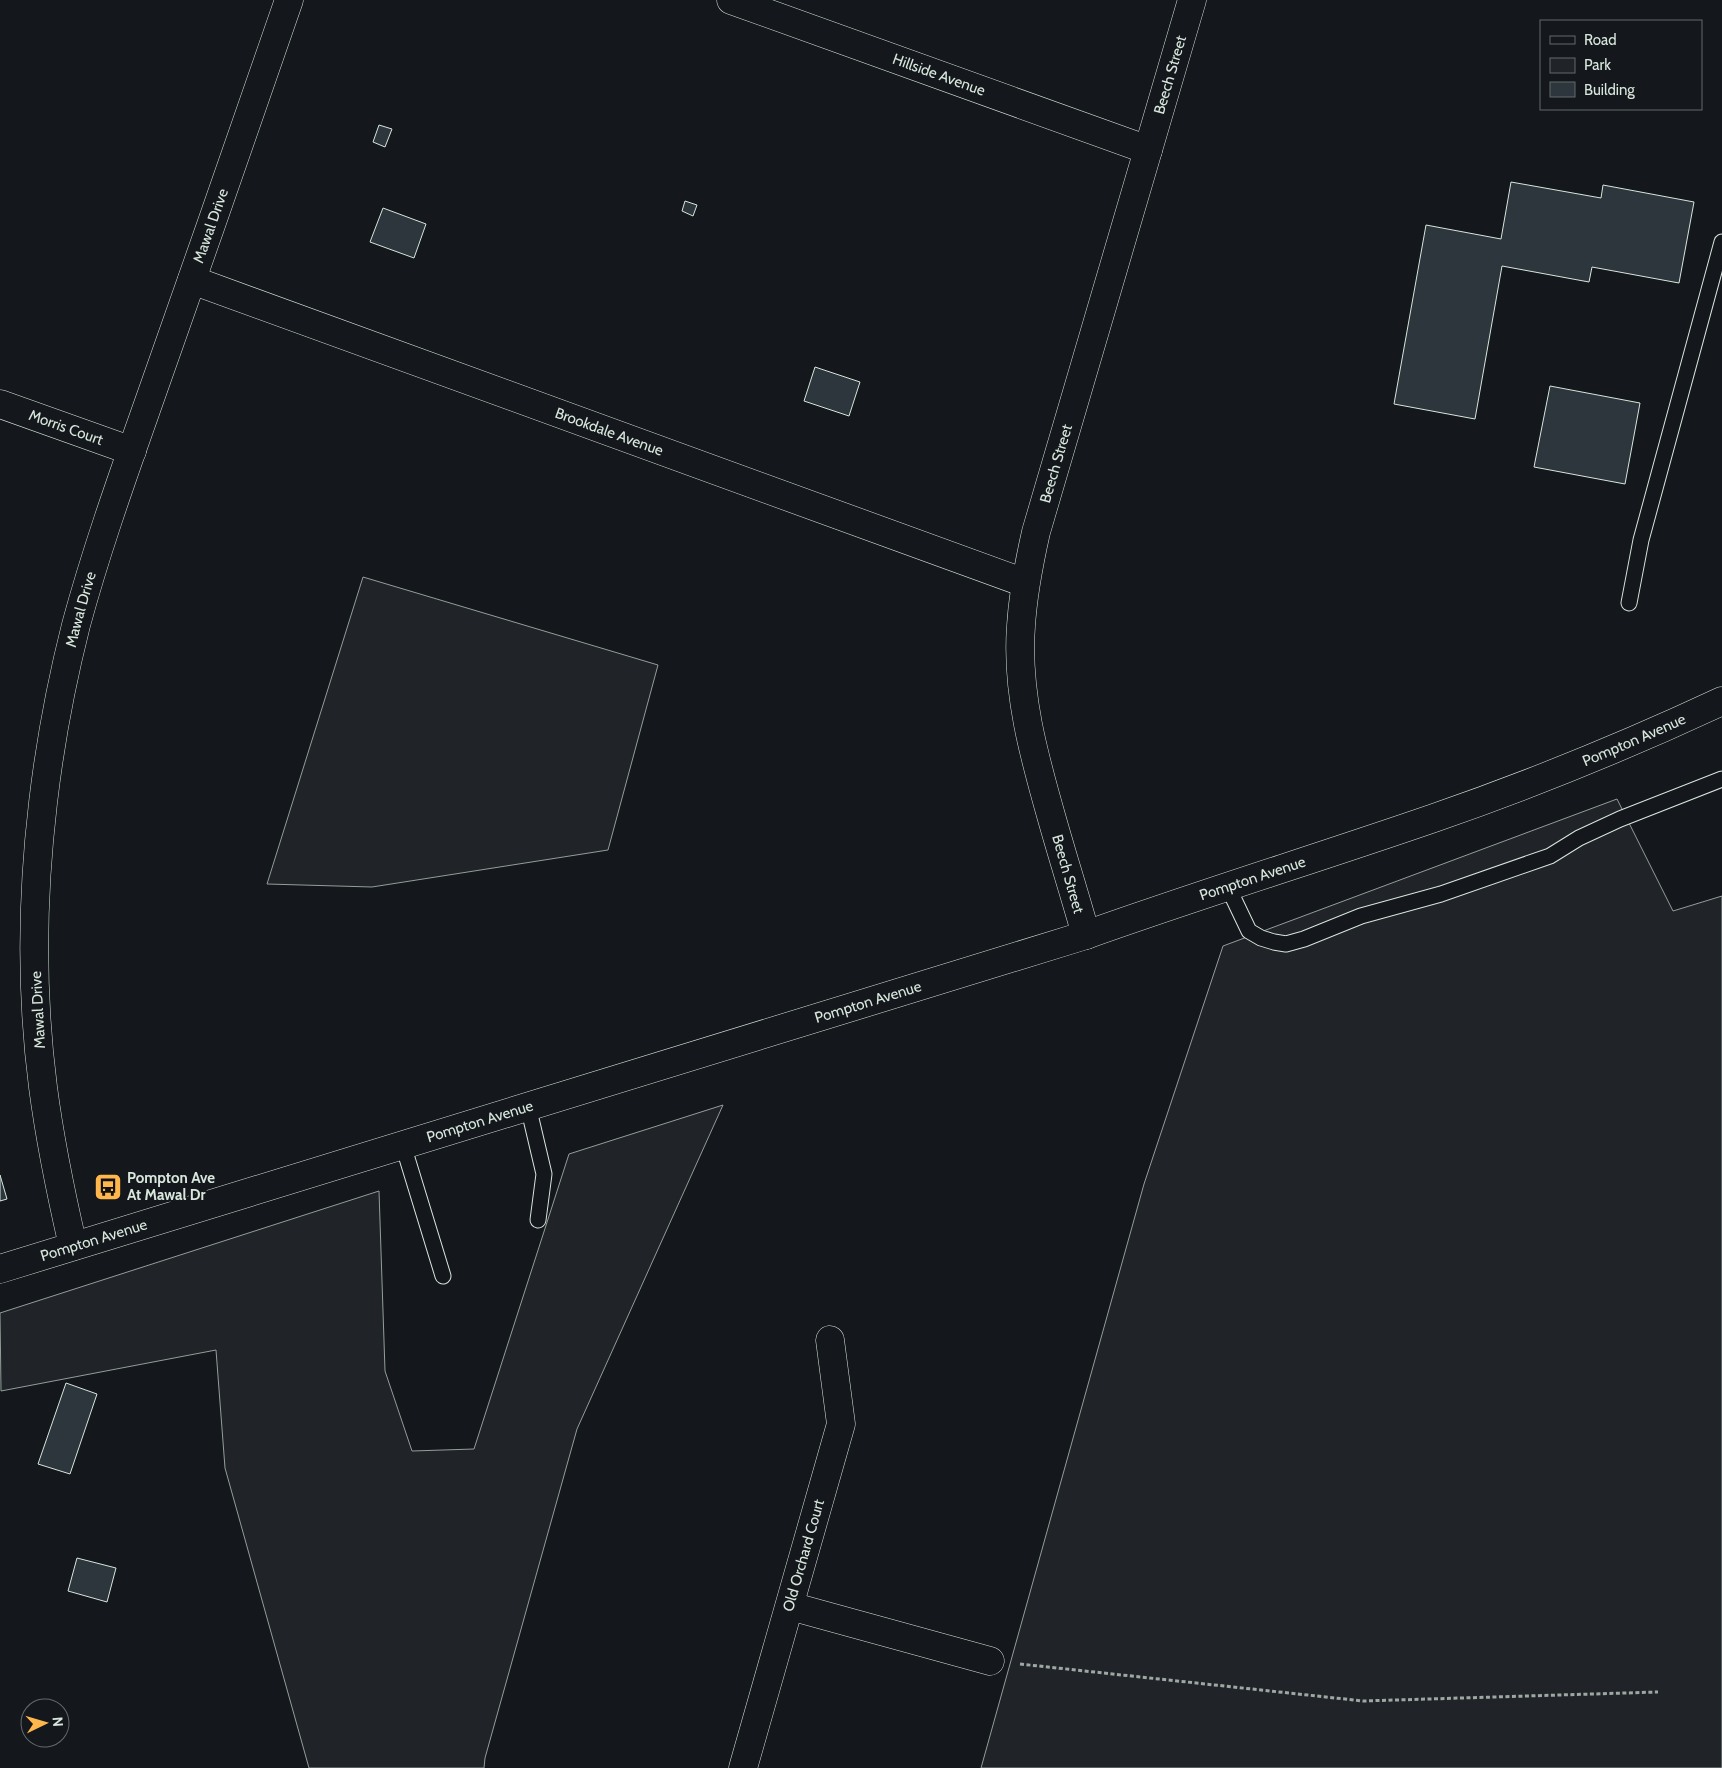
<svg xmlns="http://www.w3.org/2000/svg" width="1722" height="1768" font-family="Cabin,sans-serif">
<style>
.green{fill:#202428;stroke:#939e99}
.building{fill:#2c363c;stroke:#d8e6dc}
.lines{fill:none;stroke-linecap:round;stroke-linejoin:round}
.service-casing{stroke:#d8e6dc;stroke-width:17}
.minor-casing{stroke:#d8e6dc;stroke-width:29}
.primary-casing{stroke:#d8e6dc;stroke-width:29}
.path{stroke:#9da8a2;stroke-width:3;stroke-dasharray:4 2.5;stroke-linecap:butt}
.service{stroke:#14181c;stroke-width:15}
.minor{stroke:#14181c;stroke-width:28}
.primary{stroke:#14181c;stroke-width:28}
.labels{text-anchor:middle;stroke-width:4;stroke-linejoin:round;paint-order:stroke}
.street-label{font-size:15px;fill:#d8e6dc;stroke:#14181c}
.poi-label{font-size:15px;font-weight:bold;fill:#d8e6dc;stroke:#14181c;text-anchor:start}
</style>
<rect width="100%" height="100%" fill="#14181c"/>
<g class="green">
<path d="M363,577L658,665L608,850L372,887L267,884Z"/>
<path d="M1617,799L1673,911L1722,896V1768H981L1144,1184L1223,946Z"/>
<path d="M723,1105L577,1429L485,1758L484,1768H309L225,1468L216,1350L1,1391L0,1313L379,1191L385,1371L412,1451L474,1449L569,1154Z"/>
</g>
<g class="building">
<path d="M379,125L392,129L385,147L373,142Z"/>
<path d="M1511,182L1601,198L1603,185L1694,202L1679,283L1592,267L1589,282L1502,266L1475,419L1394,404L1426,225L1501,239Z"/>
<path d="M685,201L697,205L693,216L682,211Z"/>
<path d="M383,208L426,224L414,258L370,242Z"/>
<path d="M815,367L860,382L849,416L804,401Z"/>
<path d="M1550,386L1640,403L1625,484L1534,467Z"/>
<path d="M0,1175L7,1199L0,1201Z"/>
<path d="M66,1383L97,1394L70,1474L38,1464Z"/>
<path d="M77,1558L116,1568L107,1602L68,1591Z"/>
</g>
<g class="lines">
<g class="service-casing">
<g id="service">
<path d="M1629,603L1641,540L1722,242"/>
<path d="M1228,887L1249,931L1261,938L1274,942L1286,944L1304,939L1361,916L1441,894L1550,856L1579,838L1620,819L1722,779"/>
<path d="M528,1106L544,1174L538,1220"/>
<path d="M403,1145L443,1276"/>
</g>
</g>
<g class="minor-casing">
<g id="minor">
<path id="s1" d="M731,0L1148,150"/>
<path id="s2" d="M192,280L1025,583"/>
<path id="s3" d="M0,404L132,451"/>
<path id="s4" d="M1086,935C1075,896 1063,858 1052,819C1034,756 1016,692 1021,626C1023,594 1029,563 1036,532L1192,0"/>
<path id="s5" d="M73,1246C61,1194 50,1141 43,1087C31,994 32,896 43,803C50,743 61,684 76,625C99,540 130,456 159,373C203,249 246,124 289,0"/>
<path d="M790,1606L990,1661"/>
<path id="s6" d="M743,1768L841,1424L830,1340"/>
</g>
</g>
<g class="primary-casing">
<g id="primary">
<path id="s7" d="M0,1269L1086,935C1201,894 1318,858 1434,818C1532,784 1628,745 1722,701"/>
</g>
</g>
<path class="path" d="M1020,1664L1363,1701L1658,1692"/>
<use href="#service" class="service"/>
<use href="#minor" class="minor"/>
<use href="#primary" class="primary"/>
</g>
<defs>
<g id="bus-square" transform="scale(1.4375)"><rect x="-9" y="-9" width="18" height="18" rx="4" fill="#ffb74d" stroke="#14181c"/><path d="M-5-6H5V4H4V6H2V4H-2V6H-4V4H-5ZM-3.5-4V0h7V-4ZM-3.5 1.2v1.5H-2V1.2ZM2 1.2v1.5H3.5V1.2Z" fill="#111"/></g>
</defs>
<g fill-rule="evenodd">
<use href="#bus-square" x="108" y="1187"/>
</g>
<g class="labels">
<g class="street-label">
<text dy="5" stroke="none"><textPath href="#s1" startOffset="221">Hillside Avenue</textPath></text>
<text dy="5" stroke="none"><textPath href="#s4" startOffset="889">Beech Street</textPath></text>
<text dy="5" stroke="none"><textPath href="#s5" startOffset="1049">Mawal Drive</textPath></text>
<text dy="5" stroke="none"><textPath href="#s3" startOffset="70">Morris Court</textPath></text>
<text dy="5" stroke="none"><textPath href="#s2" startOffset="444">Brookdale Avenue</textPath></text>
<text dy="5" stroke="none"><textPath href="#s4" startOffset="484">Beech Street</textPath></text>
<text dy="5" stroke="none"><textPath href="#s5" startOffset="644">Mawal Drive</textPath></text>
<text dy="5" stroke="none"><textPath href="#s7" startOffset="1718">Pompton Avenue</textPath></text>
<text transform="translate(1068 874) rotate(74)" y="5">Beech Street</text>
<text dy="5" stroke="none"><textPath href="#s7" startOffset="1312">Pompton Avenue</textPath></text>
<text dy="5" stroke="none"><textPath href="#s7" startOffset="908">Pompton Avenue</textPath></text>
<text transform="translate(38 1010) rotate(-93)" y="5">Mawal Drive</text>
<text dy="5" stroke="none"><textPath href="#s7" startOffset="502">Pompton Avenue</textPath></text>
<text dy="5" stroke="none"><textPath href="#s7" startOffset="98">Pompton Avenue</textPath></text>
<text dy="5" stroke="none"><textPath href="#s6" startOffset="221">Old Orchard Court</textPath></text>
</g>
<g class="poi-label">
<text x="127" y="1183">Pompton Ave<tspan x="127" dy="17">At Mawal Dr</tspan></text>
</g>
</g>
<rect x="1540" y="20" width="162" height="90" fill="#14181c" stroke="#626a69"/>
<rect x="1550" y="36" width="25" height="8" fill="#14181c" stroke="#626a69"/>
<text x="1584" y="45" font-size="15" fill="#d8e6dc">Road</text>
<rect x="1550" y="58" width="25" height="15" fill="#202428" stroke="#626a69"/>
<text x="1584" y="70" font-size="15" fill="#d8e6dc">Park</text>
<rect x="1550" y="82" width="25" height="15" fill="#2c363c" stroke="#626a69"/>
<text x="1584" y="95" font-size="15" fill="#d8e6dc">Building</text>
<g transform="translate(45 1723) rotate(85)"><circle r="24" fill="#14181c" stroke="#626a69"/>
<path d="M0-4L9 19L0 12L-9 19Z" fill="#ffb74d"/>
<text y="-8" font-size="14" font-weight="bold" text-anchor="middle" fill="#d8e6dc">N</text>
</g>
</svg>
